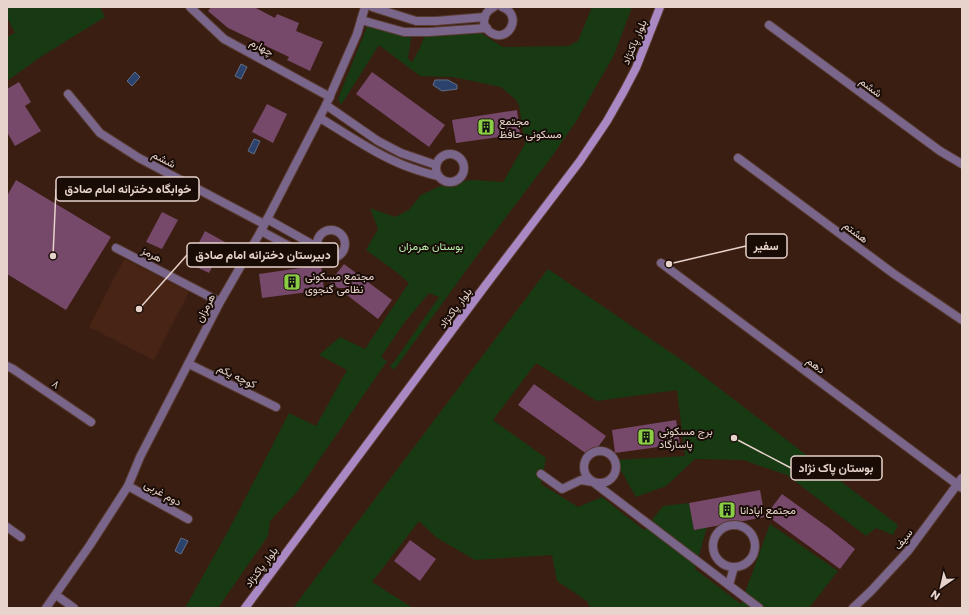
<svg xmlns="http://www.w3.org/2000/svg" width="969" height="615" font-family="Poppins,Vazirmatn,sans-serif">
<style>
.built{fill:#472414}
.green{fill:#173a13}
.water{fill:#2b426c;stroke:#636e88}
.building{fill:#764869}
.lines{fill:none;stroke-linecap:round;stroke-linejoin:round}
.minor-casing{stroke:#573b30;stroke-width:10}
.tertiary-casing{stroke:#573b30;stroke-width:10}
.secondary-casing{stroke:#573b30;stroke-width:10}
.minor{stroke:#7a658b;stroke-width:8}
.tertiary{stroke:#7a658b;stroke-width:8}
.secondary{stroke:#a988c4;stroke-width:8}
.labels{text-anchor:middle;stroke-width:4;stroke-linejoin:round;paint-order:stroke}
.street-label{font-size:11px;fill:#e7d3cb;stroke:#190c07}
.poi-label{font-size:11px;fill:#e7d3cb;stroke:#190c07;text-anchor:start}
.park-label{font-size:11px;fill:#b8f3b0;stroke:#190c07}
.leader{fill:none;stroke:#e7d3cb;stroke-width:1.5}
.callout-dot{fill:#e7d3cb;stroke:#190c07;stroke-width:1.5}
.callout{fill:#190c07;stroke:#e7d3cb;stroke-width:1.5}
.callout-label{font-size:12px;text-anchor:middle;font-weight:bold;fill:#e7d3cb}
</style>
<rect width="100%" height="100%" fill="#3b1e12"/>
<path class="built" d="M124,259L189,292L154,360L89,327Z"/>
<g class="green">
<path d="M7,7H100L105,17L42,56L7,81V37L15,33L7,17Z"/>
<path d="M592,7H632L614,55L577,120L550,159L481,250L394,370L390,366L394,362L439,297L429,293L404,323L381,357L387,361L297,492L270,521L268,536L218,608H185L233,522L289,413L316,426L347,370L319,355L340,337L365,349L409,283L395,271L366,250L378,229L370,208L395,217L409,210L421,195L445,184L473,180L503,182L525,144L519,105L516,100L501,87L453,77L420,76L379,45L341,105L338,99L370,19L412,32L408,59L412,62L420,48L426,32L476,30L503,47L568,46L578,41Z"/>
<path d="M548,269L689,365L898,525L893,535L876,528L866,536L787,475L743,460L695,459L666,486L636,497L615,460L685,456L677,390L597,401L536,363L493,420L546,458L541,484L578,507L602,497L644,530L663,506L689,503L694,530L707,527L695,569L741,604L770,524L838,571L809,608H590L587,601L557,581L552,555L475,560L437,538L419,521L372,582L413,608H293Z"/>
</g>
<g class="water">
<path d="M241,64L247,67L241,79L235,76Z"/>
<path d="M135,72L140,77L132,86L127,81Z"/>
<path d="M435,80H448L457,85V89L442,91L433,85Z"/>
<path d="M254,139L260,141L254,154L248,151Z"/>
<path d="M181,538L188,541L181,554L175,551Z"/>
</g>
<g class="building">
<path d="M211,7H254L275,18L277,14L299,23L296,31L323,42L310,71L287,60L289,57L228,28L208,11Z"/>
<path d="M372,72L445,125L429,147L356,94Z"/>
<path d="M19,82L31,102L25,106L41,131L15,146L7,132V89Z"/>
<path d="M267,104L287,114L273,143L252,132Z"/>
<path d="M517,110L520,134L456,143L452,120Z"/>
<path d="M16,180L111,237L66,310L7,274V196Z"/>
<path d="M162,212L178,220L162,249L146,242Z"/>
<path d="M205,231L225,242L209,273L188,263Z"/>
<path d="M344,264L392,300L378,319L343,292L347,288H338L330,282Z"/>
<path d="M321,265L324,290L262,298L259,274Z"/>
<path d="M534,384L606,436L591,457L518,405Z"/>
<path d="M676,420L680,444L615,453L612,430Z"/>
<path d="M760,490L765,517L694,530L689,503Z"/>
<path d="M782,494L829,528L855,549L840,569L766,515Z"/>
<path d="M410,540L436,559L420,581L394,561Z"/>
</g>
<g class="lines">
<g class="minor-casing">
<g id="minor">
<path d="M190,7L224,39L330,97"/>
<path d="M372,7L416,21H436L485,17"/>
<path d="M494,7C488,10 484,14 484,21C484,26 487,30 490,32C508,45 524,15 502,7"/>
<path d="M361,20L404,32H429L487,28"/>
<path d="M769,25L940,151L962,164"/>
<path d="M68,94L100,133L139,158L264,224"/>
<path d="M326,105L378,141L401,153L436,165"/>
<path d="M320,118C350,136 381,158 414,169C422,172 430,174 438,176"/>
<circle cx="450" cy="168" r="14"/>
<path d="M738,158L894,274L962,320"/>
<path d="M267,219L317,247"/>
<circle cx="331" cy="244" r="14"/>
<path d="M261,231L302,253L315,257L324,256"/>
<path d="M116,248L220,302"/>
<path d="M661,263L962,488"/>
<path d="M189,364L276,407"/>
<path d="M7,366L13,369L91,422"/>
<circle cx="600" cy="467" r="16"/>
<path d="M541,474L562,489L581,480L593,482L759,608"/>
<path d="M128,486L188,519"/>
<circle cx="734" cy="546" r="21"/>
<path d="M7,527L21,537"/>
<path d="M729,585L734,567"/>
<path d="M56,595L74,608"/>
</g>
</g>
<g class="tertiary-casing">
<g id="tertiary">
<path d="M46,608L90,545L128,486L140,457L220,302L261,231L326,105L357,34L365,7"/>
<path d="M853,608L871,591L908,551L962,478"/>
</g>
</g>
<g class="secondary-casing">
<path id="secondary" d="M245,608L485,286L580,161L607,121L624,91L636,68L660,7"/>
</g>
<use href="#minor" class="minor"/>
<use href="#tertiary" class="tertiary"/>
<use href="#secondary" class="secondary"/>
</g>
<defs>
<g id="building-square" transform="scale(0.9)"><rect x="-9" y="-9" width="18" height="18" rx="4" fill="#8bce46" stroke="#190c07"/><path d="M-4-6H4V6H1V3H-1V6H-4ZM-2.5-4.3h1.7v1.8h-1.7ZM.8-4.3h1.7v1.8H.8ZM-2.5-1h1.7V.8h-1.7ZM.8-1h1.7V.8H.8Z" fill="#111"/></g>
</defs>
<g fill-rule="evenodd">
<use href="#building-square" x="486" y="127"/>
<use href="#building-square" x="292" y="282"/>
<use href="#building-square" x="646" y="437"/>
<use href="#building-square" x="727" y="510"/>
</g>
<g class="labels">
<g class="street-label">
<text transform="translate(634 42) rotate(-67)" y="4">بلوار پاکنژاد</text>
<text transform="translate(262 47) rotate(29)" y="4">چهارم</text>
<text transform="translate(871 87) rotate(37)" y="4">ششم</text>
<text transform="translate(164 159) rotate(28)" y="4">ششم</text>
<text transform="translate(856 232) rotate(37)" y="4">هشتم</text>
<text transform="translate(152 254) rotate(27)" y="4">هرمز</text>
<text transform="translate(205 308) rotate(-63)" y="4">هرمزان</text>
<text transform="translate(455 308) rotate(-53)" y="4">بلوار پاکنژاد</text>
<text transform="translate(816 365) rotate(37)" y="4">دهم</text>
<text transform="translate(237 376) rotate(26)" y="4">کوچه یکم</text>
<text transform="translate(56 384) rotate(34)" y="4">۸</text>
<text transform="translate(163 493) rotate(29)" y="4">دوم غربی</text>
<text transform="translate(903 539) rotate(-51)" y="4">سیف</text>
<text transform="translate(261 567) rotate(-53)" y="4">بلوار پاکنژاد</text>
</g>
<g class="poi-label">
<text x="499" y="125">مجتمع<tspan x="499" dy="13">مسکونی حافظ</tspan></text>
<text x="305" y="280">مجتمع مسکونی<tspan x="305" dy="13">نظامی گنجوی</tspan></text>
<text x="659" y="435">برج مسکونی<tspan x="659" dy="13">پاسارگاد</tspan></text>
<text x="740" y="514">مجتمع اپادانا</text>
</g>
<g class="park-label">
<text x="431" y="250">بوستان هرمزان</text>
</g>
</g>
<path class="leader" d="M53 256L56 189M669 264L746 246M139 309L187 255M734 438L791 468"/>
<g class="callout-dot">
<circle cx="53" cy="256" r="4"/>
<circle cx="669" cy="264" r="4"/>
<circle cx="139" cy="309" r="4"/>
<circle cx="734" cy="438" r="4"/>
</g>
<g class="callout">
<rect x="56" y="177" width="143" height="24" rx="4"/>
<rect x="746" y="234" width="41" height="24" rx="4"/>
<rect x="187" y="243" width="151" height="24" rx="4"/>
<rect x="791" y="456" width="91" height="24" rx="4"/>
</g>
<g class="callout-label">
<text x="128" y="193">خوابگاه دخترانه امام صادق</text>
<text x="766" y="250">سفیر</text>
<text x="263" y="259">دبیرستان دخترانه امام صادق</text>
<text x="836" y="472">بوستان پاک نژاد</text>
</g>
<rect width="969" height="615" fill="none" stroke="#e7d3cb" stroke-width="16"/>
<g transform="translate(941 587) rotate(214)" stroke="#190c07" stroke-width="3" paint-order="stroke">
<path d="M0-3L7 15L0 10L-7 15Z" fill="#e7d3cb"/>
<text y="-6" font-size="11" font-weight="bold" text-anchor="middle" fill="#e7d3cb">N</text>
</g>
</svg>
